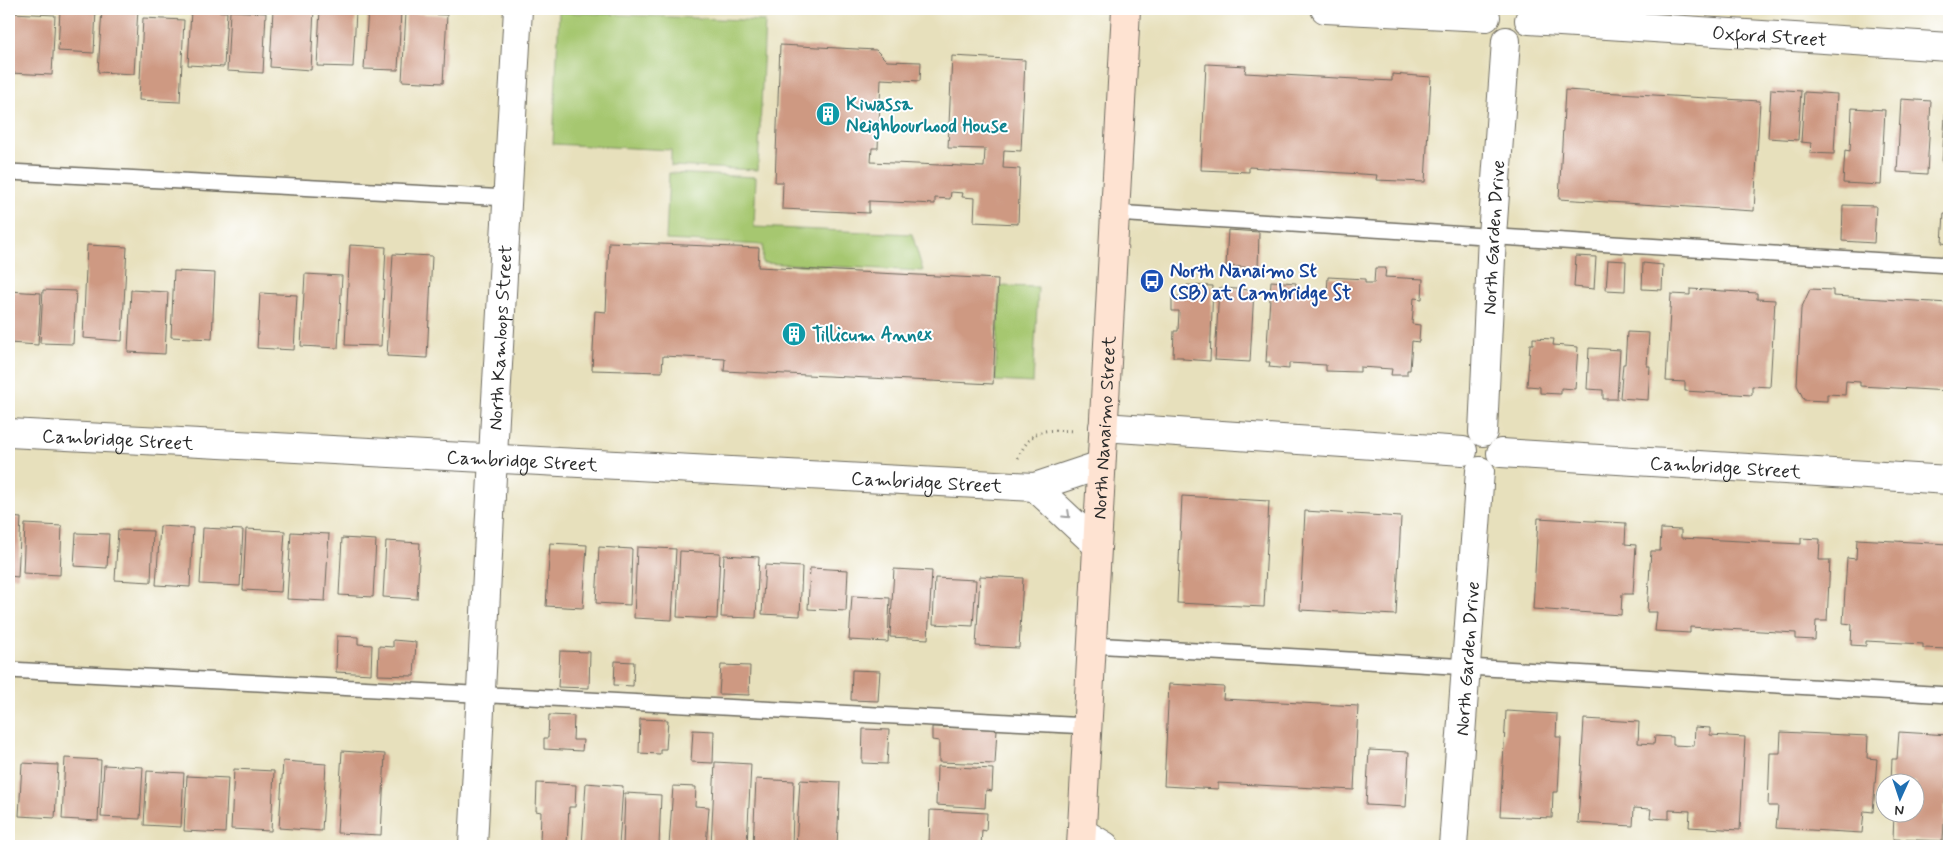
<svg xmlns="http://www.w3.org/2000/svg" width="1958" height="855" font-family="Mynerve,sans-serif">
<style>
.green{fill:#a6c770;stroke:#68794e}
.building{fill:#ce9982}
.lines{fill:none;stroke-linecap:round;stroke-linejoin:round}
.lane-casing{stroke:#6d6a5e;stroke-width:18}
.street-casing{stroke:#6d6a5e;stroke-width:30}
.secondary-casing{stroke:#6d6a5e;stroke-width:30}
.path{stroke:#6d6a5e;stroke-width:3;stroke-dasharray:1 4;stroke-linecap:butt}
.lane{stroke:#fff;stroke-width:15}
.street{stroke:#fff;stroke-width:28}
.secondary{stroke:#fee3d2;stroke-width:28}
.oneway{stroke:#a0a0a0}
.labels{text-anchor:middle;stroke-width:4;stroke-linejoin:round;paint-order:stroke}
.street-label{font-size:19px;fill:#2b2b2b;stroke:#fff}
.culture-label{font-size:19px;font-weight:bold;fill:#0d838f;stroke:#fff;text-anchor:start}
.transit-label{font-size:19px;font-weight:bold;fill:#164399;stroke:#fff;text-anchor:start}
</style>
<rect width="100%" height="100%" fill="#fff"/>
<filter id="ink" filterUnits="userSpaceOnUse"><feTurbulence type="fractalNoise" baseFrequency=".02" numOctaves="2"/><feDisplacementMap in="SourceGraphic" scale="10" xChannelSelector="R" yChannelSelector="G"/><feConvolveMatrix kernelMatrix="1 2 1 2 8 2 1 2 1" color-interpolation-filters="sRGB"/></filter>
<filter id="wash" filterUnits="userSpaceOnUse"><feTurbulence type="fractalNoise" baseFrequency=".0096" numOctaves="4" result="noise"/><feDisplacementMap in="SourceGraphic" scale="20" xChannelSelector="R" yChannelSelector="G"/><feGaussianBlur stdDeviation="1.12" result="paint"/><feColorMatrix in="noise" values="0 0 0 0 0 0 0 0 0 0 0 0 0 0 0 0 0 1.4 0 .05"/><feComposite in="paint" operator="in"/></filter>
<g filter="url(#wash)">
<rect width="100%" height="100%" fill="#e7e0bc"/>
<g class="green">
<path d="M559,12L765,21L758,170L671,166V150L553,144Z"/>
<path d="M669,173L756,177L754,227L912,234L923,271L762,263L763,245L666,240Z"/>
<path d="M1000,286L1038,287L1033,383L995,381Z"/>
</g>
<g id="blocks">
<g class="building">
<path d="M60,9H96L94,53L58,51Z"/>
<path d="M102,9H138L134,74L98,72Z"/>
<path d="M273,9H314L311,70L270,67Z"/>
<path d="M320,9L356,11L353,67L317,66Z"/>
<path d="M368,9L401,11L398,70L364,69Z"/>
<path d="M191,10L227,12L224,67L188,65Z"/>
<path d="M230,11L266,13L263,73L227,71Z"/>
<path d="M12,13L55,15L52,75L9,73Z"/>
<path d="M406,13L447,15L443,83L402,81Z"/>
<path d="M143,18L184,20L180,102L139,100Z"/>
<path d="M780,45L876,50L887,61L921,62L920,81L881,79L878,148H872L871,162L984,167L985,149L948,148L952,56L1025,60L1021,151L1004,150L1003,168L1020,169L1018,224L974,222L975,198L962,197L963,193L951,192L950,199L935,198V204L869,201V213L782,209L783,182H775Z"/>
<path d="M1206,64L1246,66L1245,73L1392,81V74L1431,77L1425,182L1376,180L1377,175L1249,167V172L1201,170Z"/>
<path d="M1771,89L1801,91L1798,140L1768,138Z"/>
<path d="M1565,90L1760,101L1754,211L1559,199Z"/>
<path d="M1804,92L1837,94L1834,154L1810,153L1811,143L1801,142Z"/>
<path d="M1901,99L1931,101L1927,174L1897,172Z"/>
<path d="M1946,102H1949V164L1942,163Z"/>
<path d="M1852,108L1885,110L1881,185L1843,183L1845,150L1850,151Z"/>
<path d="M1843,205L1876,206L1874,243L1842,241Z"/>
<path d="M1944,214H1949V244L1942,243Z"/>
<path d="M1228,230L1259,232L1258,268L1226,266Z"/>
<path d="M609,242L759,248L758,267L998,279L993,384L724,371L725,359L663,356L662,372L592,370L595,311L606,312Z"/>
<path d="M87,245L127,247L122,341L83,338Z"/>
<path d="M350,245L386,247L381,346L345,345Z"/>
<path d="M393,254L432,256L427,358L387,356Z"/>
<path d="M1576,256L1596,257L1594,289L1574,287Z"/>
<path d="M1608,260L1626,261L1625,291L1606,290Z"/>
<path d="M1643,263L1663,265L1662,290L1642,289Z"/>
<path d="M1375,268H1386L1385,277L1423,279L1422,299L1414,298L1412,324L1420,325L1419,342L1412,341L1410,370H1407V375H1391L1392,369L1360,367V372L1326,371V365L1289,363V369L1269,367L1270,362H1266L1271,281L1296,283L1295,292L1327,293L1328,277L1365,279V283H1374Z"/>
<path d="M174,271L215,273L212,339L171,337Z"/>
<path d="M305,274L342,276L338,348L301,346Z"/>
<path d="M1187,285L1213,286L1210,361L1183,359V357H1173L1174,331H1178L1179,311H1172V296L1186,297Z"/>
<path d="M1219,288L1254,290L1250,362L1215,360Z"/>
<path d="M1690,289L1757,293V299L1775,300L1770,387L1752,386V395L1685,391V382L1666,381L1671,294L1690,295Z"/>
<path d="M1810,289L1833,290V296L1949,303V391L1860,386V382L1846,381L1845,395L1827,394V401L1804,400L1797,385L1801,309Z"/>
<path d="M43,290L76,291L73,344L40,343Z"/>
<path d="M131,290L168,292L165,354L128,352Z"/>
<path d="M9,291L41,293L38,345L9,343Z"/>
<path d="M260,293L297,295L294,350L257,348Z"/>
<path d="M1627,332L1649,333L1647,366H1650L1648,400L1620,398L1623,364H1625Z"/>
<path d="M1533,338L1554,339L1553,345L1578,347L1575,389L1561,388V394L1540,393V387L1527,386L1530,344H1533Z"/>
<path d="M1589,348L1620,350L1617,399H1603V390L1587,389Z"/>
<path d="M1182,496L1269,501L1264,607L1177,603Z"/>
<path d="M1305,511L1401,517L1396,615L1300,610Z"/>
<path d="M9,517L21,518L18,577L9,576Z"/>
<path d="M1538,518L1626,523L1625,544L1636,545L1633,594H1622L1621,615L1533,609Z"/>
<path d="M25,524L62,526L60,575L23,573Z"/>
<path d="M160,526L193,528L190,587L156,585Z"/>
<path d="M203,528L243,530L240,586L200,584Z"/>
<path d="M246,529L285,531L281,592L243,590Z"/>
<path d="M1661,529L1681,530V538L1801,544V538L1820,539L1819,560H1830L1827,621H1816L1815,640L1796,639V633L1690,627V633L1655,631L1657,612H1647L1651,551H1660Z"/>
<path d="M118,530L153,531L151,582L115,580Z"/>
<path d="M291,532L329,534L325,601L287,599Z"/>
<path d="M76,533L109,534L107,568L74,566Z"/>
<path d="M342,538L376,540L373,597L339,595Z"/>
<path d="M1857,539L1949,544V649L1923,648V644L1866,641V646L1851,645L1852,624L1843,623L1847,558L1856,559Z"/>
<path d="M386,541L420,543L417,599L383,597Z"/>
<path d="M550,543L587,545L583,608L546,606Z"/>
<path d="M599,547L632,549L630,605L596,603Z"/>
<path d="M637,547L676,549L672,620L634,618Z"/>
<path d="M680,551L720,553L717,619L677,617Z"/>
<path d="M724,555L759,557L756,618L721,617Z"/>
<path d="M765,565L802,567L800,616L762,614Z"/>
<path d="M810,568L848,570L846,611L808,609Z"/>
<path d="M894,569L932,571L928,639L890,637Z"/>
<path d="M980,576L1023,578L1019,648L976,646Z"/>
<path d="M935,578L976,580L973,626L933,624Z"/>
<path d="M852,596L890,598L888,642L849,640Z"/>
<path d="M337,636L358,637V644L372,645L371,674L336,672Z"/>
<path d="M393,640L416,642L414,676L378,675L379,646L393,647Z"/>
<path d="M560,651L590,652L589,688L558,687Z"/>
<path d="M615,661L634,662L633,686L614,685Z"/>
<path d="M721,665L750,666L749,695L719,694Z"/>
<path d="M852,670L880,671L878,701L851,700Z"/>
<path d="M1169,684L1224,687L1223,699L1358,706L1354,790L1218,783V789L1164,786Z"/>
<path d="M1506,711L1557,714L1556,737H1561L1558,792H1553L1552,818L1500,816Z"/>
<path d="M549,715L574,716L573,740H583L582,751L544,749V738H548Z"/>
<path d="M640,719L668,720L666,749H660V754L639,753Z"/>
<path d="M1584,719L1639,722L1638,743L1654,744L1655,736L1673,737V745L1694,746L1695,727L1710,728V735L1745,737L1740,830L1689,827L1690,811L1669,810V819L1650,818L1651,809L1634,808L1633,826L1578,823Z"/>
<path d="M932,727L997,729L995,764L939,762V741L932,740Z"/>
<path d="M863,729L889,730L887,764L862,763Z"/>
<path d="M693,730L714,731L713,763L691,762Z"/>
<path d="M1781,732L1868,736L1867,758L1877,759L1873,812L1864,811L1862,833L1776,828L1778,806H1768L1770,753H1780Z"/>
<path d="M1899,732L1949,735L1943,841L1893,839L1894,814H1890V812H1916V782H1891L1892,759H1897Z"/>
<path d="M1369,750L1409,752L1406,807L1366,805Z"/>
<path d="M342,751L385,754L381,835L337,833Z"/>
<path d="M65,758L101,760L98,821L62,819Z"/>
<path d="M283,761L326,764L322,831L279,828Z"/>
<path d="M715,762L751,764L747,846H711Z"/>
<path d="M22,763L58,765L55,818L19,816Z"/>
<path d="M104,765L143,767L140,819L101,817Z"/>
<path d="M937,766L993,769L992,791L986,790L985,808L936,805Z"/>
<path d="M234,769L274,771L271,831L231,829Z"/>
<path d="M147,771L184,773L181,827L144,825Z"/>
<path d="M187,776L228,778L225,833L184,831Z"/>
<path d="M756,779L794,781L792,846H753Z"/>
<path d="M800,780L840,782L837,846H796Z"/>
<path d="M537,783L576,785L575,807H569L567,845L540,844L541,812L536,811Z"/>
<path d="M586,783L623,786L619,846H582Z"/>
<path d="M673,786L696,787L695,806L709,807L706,846H669Z"/>
<path d="M625,793L661,795L659,846H623Z"/>
<path d="M930,810L987,813L986,831L982,830L981,846L929,843Z"/>
</g>
</g>
</g>
<g filter="url(#ink)">
<use href="#blocks" fill-opacity="0" stroke="#6d6a5e" stroke-width="1"/>
<g class="lines">
<g class="lane-casing">
<g id="lane">
<path d="M9,172L508,198"/>
<path d="M1115,213L1949,265"/>
<path d="M1092,645L1949,695"/>
<path d="M9,670L1088,726"/>
</g>
</g>
<g class="street-casing">
<g id="street">
<path d="M1325,9L1486,17"/>
<path id="s1" d="M1529,20L1949,47"/>
<path d="M1103,427L1463,451"/>
<path id="s2" d="M1483,432L1492,236L1506,41"/>
<path id="s3" d="M9,433L1035,487L1101,465"/>
<path id="s4" d="M1501,453L1949,480"/>
<path d="M1035,487L1097,545"/>
<path d="M1082,832L1105,846"/>
<path id="s5" d="M473,846L495,418L518,9"/>
<path id="s6" d="M1453,846L1480,471"/>
</g>
</g>
<g class="secondary-casing">
<g id="secondary">
<path id="s7" d="M1081,846L1126,9"/>
</g>
</g>
<path class="path" d="M1018,458C1033,426 1044,430 1075,431"/>
<use href="#lane" class="lane"/>
<use href="#street" class="street"/>
<use href="#secondary" class="secondary"/>
</g>
<defs><path id="oneway-chevron" d="M-2-3.5L2.5 0L-2 3.5" fill="none" stroke-width="1.6" stroke-linecap="round" stroke-linejoin="round" transform="scale(1.25)"/></defs>
<use class="oneway" href="#oneway-chevron" transform="translate(1067 515) rotate(43)"/>
</g>
<defs>
<g id="building-disc" transform="scale(1.25)"><circle r="9.5" fill="#0f9aa8" stroke="#fff"/><path d="M-4-6H4V6H1V3H-1V6H-4ZM-2.5-4.3h1.7v1.8h-1.7ZM.8-4.3h1.7v1.8H.8ZM-2.5-1h1.7V.8h-1.7ZM.8-1h1.7V.8H.8Z" fill="#fff"/></g>
<g id="bus-disc" transform="scale(1.25)"><circle r="9.5" fill="#1a4fb4" stroke="#fff"/><path d="M-5-6H5V4H4V6H2V4H-2V6H-4V4H-5ZM-3.5-4V0h7V-4ZM-3.5 1.2v1.5H-2V1.2ZM2 1.2v1.5H3.5V1.2Z" fill="#fff"/></g>
</defs>
<g fill-rule="evenodd">
<use href="#building-disc" x="828" y="114"/>
<use href="#bus-disc" x="1152" y="281"/>
<use href="#building-disc" x="794" y="334"/>
</g>
<g class="labels">
<g class="street-label">
<text dy="7" stroke="none"><textPath href="#s1" startOffset="241">Oxford Street</textPath></text>
<text dy="7" stroke="none"><textPath href="#s2" startOffset="195">North Garden Drive</textPath></text>
<text dy="7" stroke="none"><textPath href="#s5" startOffset="509">North Kamloops Street</textPath></text>
<text dy="7" stroke="none"><textPath href="#s7" startOffset="419">North Nanaimo Street</textPath></text>
<text dy="7" stroke="none"><textPath href="#s3" startOffset="109">Cambridge Street</textPath></text>
<text dy="7" stroke="none"><textPath href="#s3" startOffset="514">Cambridge Street</textPath></text>
<text dy="7" stroke="none"><textPath href="#s4" startOffset="225">Cambridge Street</textPath></text>
<text dy="7" stroke="none"><textPath href="#s3" startOffset="919">Cambridge Street</textPath></text>
<text dy="7" stroke="none"><textPath href="#s6" startOffset="188">North Garden Drive</textPath></text>
</g>
<g class="culture-label">
<text x="846" y="110">Kiwassa<tspan x="846" dy="22">Neighbourhood House</tspan></text>
<text x="812" y="341">Tillicum Annex</text>
</g>
<g class="transit-label">
<text x="1170" y="277">North Nanaimo St<tspan x="1170" dy="22">(SB) at Cambridge St</tspan></text>
</g>
</g>
<rect width="1958" height="855" fill="none" stroke="#fff" stroke-width="30"/>
<g transform="translate(1900 798) rotate(183)"><circle r="24" fill="#ffffff" stroke="#aaaaaa"/>
<path d="M0-4L9 19L0 12L-9 19Z" fill="#1f6fb2"/>
<text y="-8" font-size="14" font-weight="bold" text-anchor="middle" fill="#2b2b2b">N</text>
</g>
</svg>
